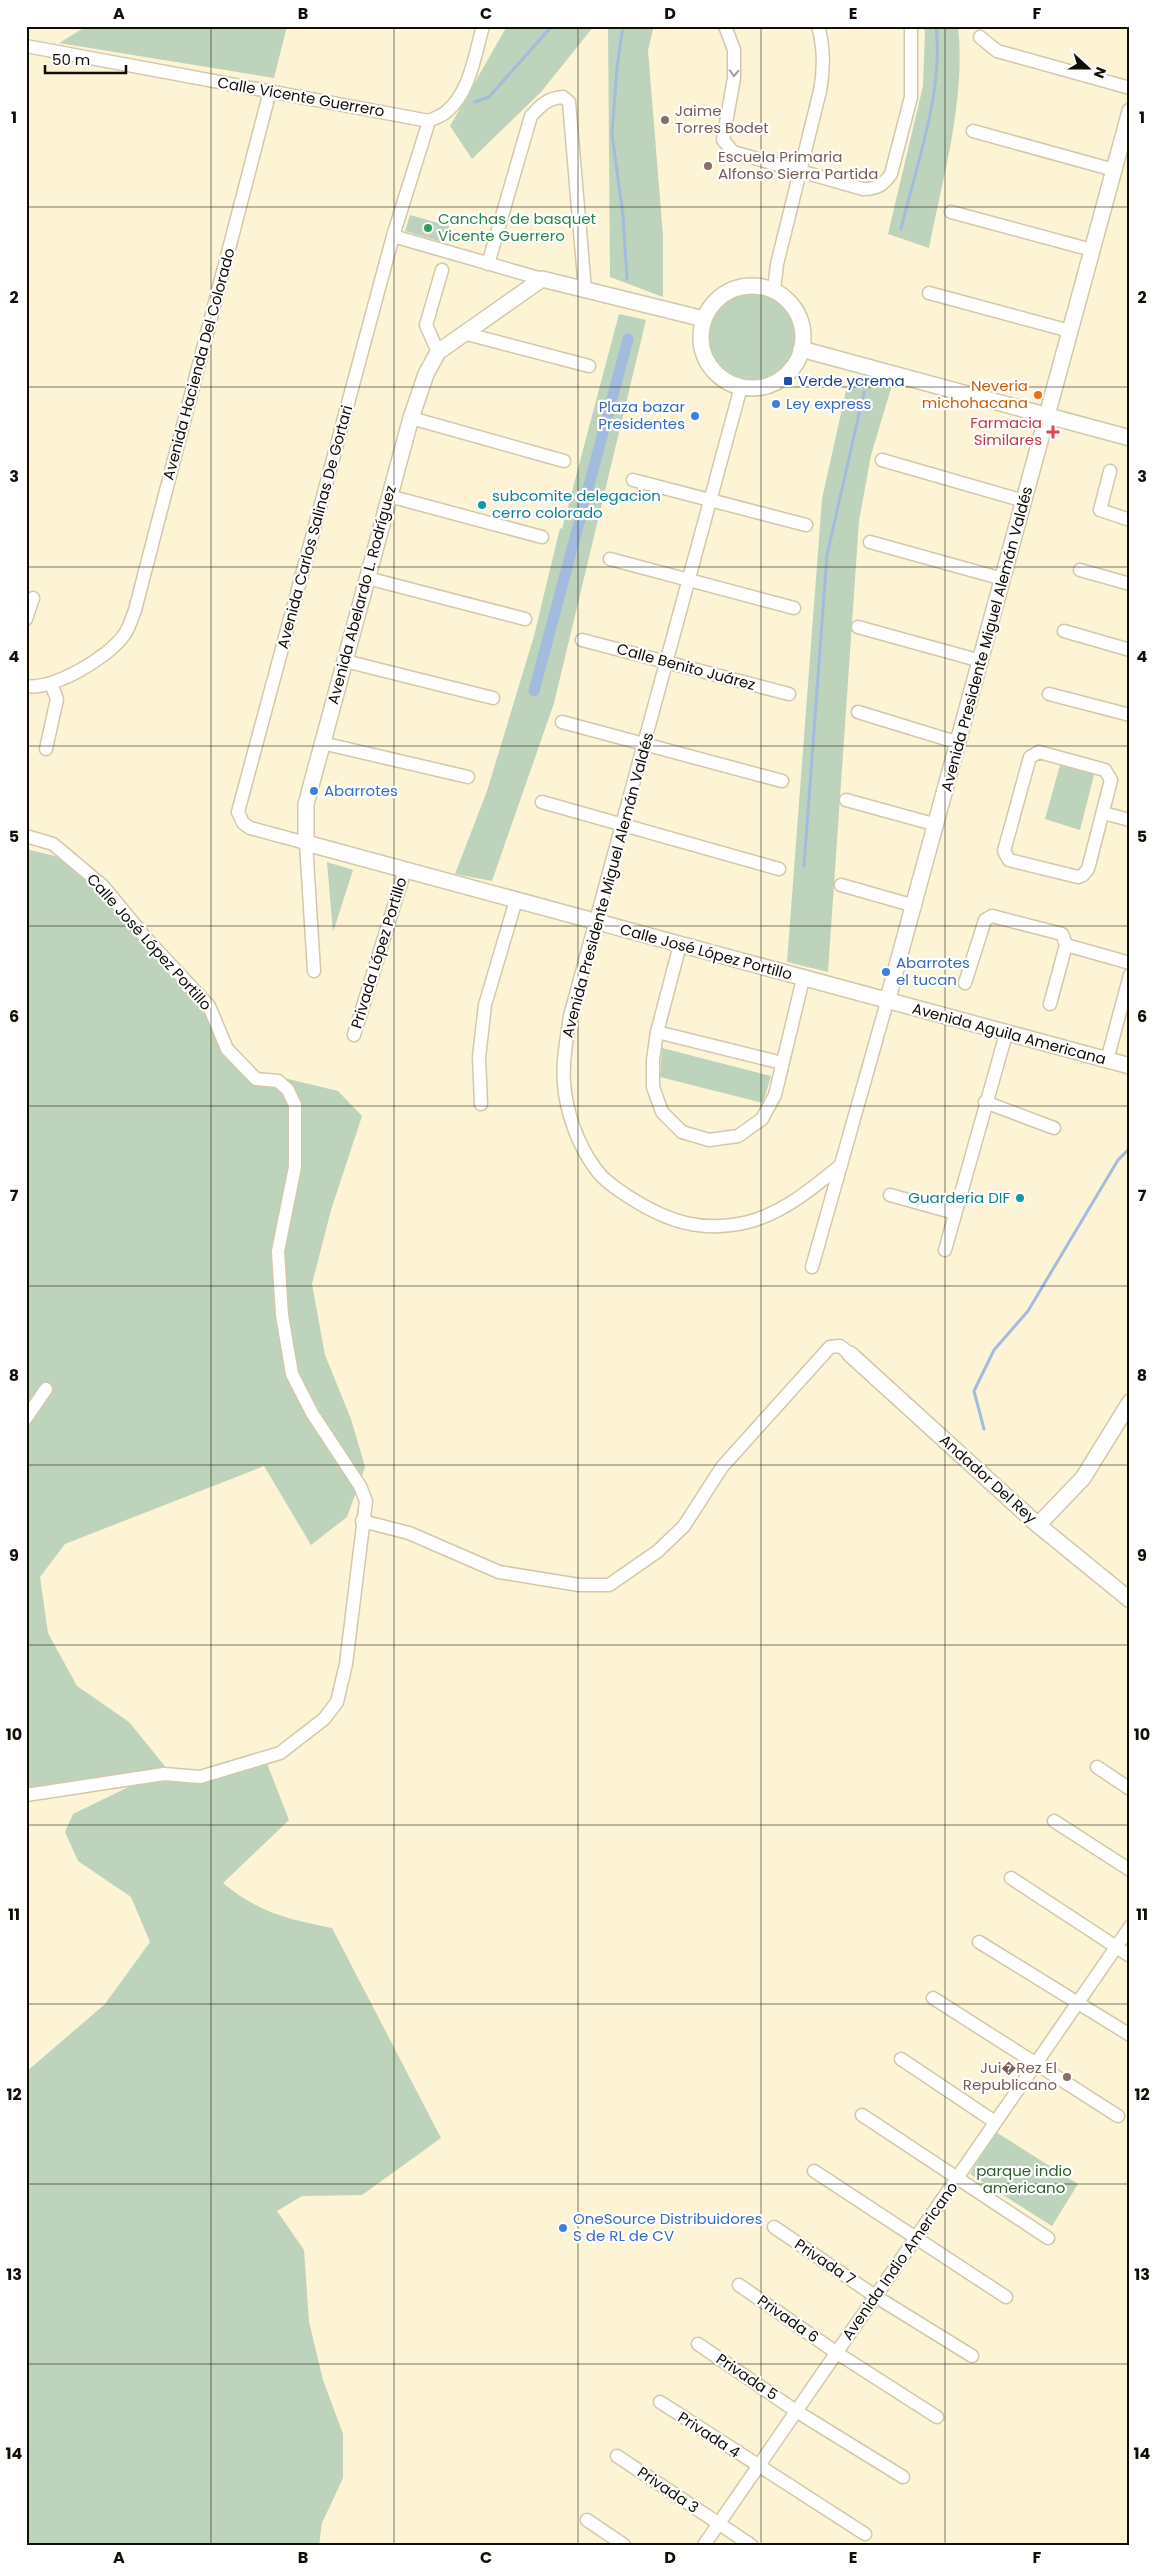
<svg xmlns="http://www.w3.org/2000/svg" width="1156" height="2571" font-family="Poppins,sans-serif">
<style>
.green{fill:#bdd3bb}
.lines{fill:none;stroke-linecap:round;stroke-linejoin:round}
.stream{stroke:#a3bcde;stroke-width:3}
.canal{stroke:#a3bcde;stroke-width:11}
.minor-casing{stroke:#d1c9aa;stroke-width:15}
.tertiary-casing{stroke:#d1c9aa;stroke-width:18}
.minor{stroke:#fff;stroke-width:12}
.tertiary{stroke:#fff;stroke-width:15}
.oneway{stroke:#a09f9b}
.grid{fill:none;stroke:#110e04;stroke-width:1;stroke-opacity:0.55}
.education-dot{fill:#8d6e63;stroke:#fff;stroke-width:2}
.leisure-dot{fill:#2e9e5b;stroke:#fff;stroke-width:2}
.transit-dot{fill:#1a4fb4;stroke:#fff;stroke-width:2}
.food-dot{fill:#e8710a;stroke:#fff;stroke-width:2}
.shop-dot{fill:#3f7fe0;stroke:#fff;stroke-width:2}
.health-dot{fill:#e0444e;stroke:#fff;stroke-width:2}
.culture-dot{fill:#0f9aa8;stroke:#fff;stroke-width:2}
.labels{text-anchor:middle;stroke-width:4.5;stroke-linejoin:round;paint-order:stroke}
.street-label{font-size:15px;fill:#110e04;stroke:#fff}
.education-label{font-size:15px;fill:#785e54;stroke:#fff;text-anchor:start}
.leisure-label{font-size:15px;fill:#27864d;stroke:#fff;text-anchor:start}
.transit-label{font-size:15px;fill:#164399;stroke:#fff;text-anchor:start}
.food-label{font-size:15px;fill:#c56008;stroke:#fff;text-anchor:end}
.shop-label{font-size:15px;fill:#366cbe;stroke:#fff;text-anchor:start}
.health-label{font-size:15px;fill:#be3a42;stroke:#fff;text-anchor:end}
.culture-label{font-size:15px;fill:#0d838f;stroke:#fff;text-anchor:start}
.park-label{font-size:15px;fill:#315c2f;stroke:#fff}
.neatline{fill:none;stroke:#110e04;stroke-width:2}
.grid-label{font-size:16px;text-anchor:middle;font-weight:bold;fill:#110e04}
</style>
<rect width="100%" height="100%" fill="#fcf4d4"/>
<g class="green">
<path d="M87,26H287L274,78L59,43Z"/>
<path d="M507,26H594L541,92L472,159L450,126Z"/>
<path d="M608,26H654L648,50L663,236V297L610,277Z"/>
<path d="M923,26H958C966,100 943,176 929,248L888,234L923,86L925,32Z"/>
<path d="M410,215L449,226L445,243L405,231Z"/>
<circle cx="752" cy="337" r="45"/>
<path d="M619,314L646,320L554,703L492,881L455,874L487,791L534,636L560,528L562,529Z"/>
<path d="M849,377L892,385L871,455L859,521L828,972L787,962L822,499Z"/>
<path d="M1062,758L1096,767L1080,830L1045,819Z"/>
<path d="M26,849L75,861L209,1010L251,1070L338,1091L362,1116L331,1210L312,1284L325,1355L351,1419L365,1467L347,1517L311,1545L264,1466L65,1544L40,1577L48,1633L77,1686L129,1722L168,1770H204L266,1761L289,1820L223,1883C259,1913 287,1919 332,1928L441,2138L362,2195L302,2196L277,2211L304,2250L309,2322L323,2380L343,2434V2478L322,2523L319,2545H26V2072L105,2004L150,1942L131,1897L78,1861L65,1832L73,1814L145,1779L26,1791Z"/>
<path d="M327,862L353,870L333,932Z"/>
<path d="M662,1048L771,1076L763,1103L660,1077Z"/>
<path d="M996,2132L1078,2184L1052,2226L970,2174Z"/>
</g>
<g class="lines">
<g class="stream">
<path d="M623,26L617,68L612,134L623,215L627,279"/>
<path d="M475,102L489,97L552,26"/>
<path d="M901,229C916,166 944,91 936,26"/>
<path d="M804,866L827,555L864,392"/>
<path d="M984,1429L974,1391L994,1350L1028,1311L1118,1160L1130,1148"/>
</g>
<path class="canal" d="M534,691L628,339"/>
<g class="minor-casing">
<g id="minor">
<path d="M725,26L734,50V78L723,140L733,152L863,189C877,189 883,185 891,174L911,97V26"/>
<path d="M980,37L997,51L1130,88"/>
<path d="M26,46L429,121"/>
<path d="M973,131L1114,170"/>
<path d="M951,212L1092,250"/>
<path d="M393,236L542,279"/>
<path d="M488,264L531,116C541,105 548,98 563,97L569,102L585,290"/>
<path d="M774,290L777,264L820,91C824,70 824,47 818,26"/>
<path d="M929,293L1070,331"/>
<path d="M463,333L589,366"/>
<path d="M438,352L426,325L442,270"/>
<path d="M741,387L570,1016C567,1038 562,1061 564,1083C566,1112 578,1145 595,1168C603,1180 617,1189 629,1197C668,1222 702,1233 748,1222C783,1213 813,1188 841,1165"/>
<path d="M411,418L564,461"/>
<path d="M882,460L1024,501"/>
<path d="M1110,471L1100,510L1130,520"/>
<path d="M633,480L806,525"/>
<path d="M389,496L542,537"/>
<path d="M870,542L1003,579"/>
<path d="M610,559L794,608"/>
<path d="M1080,570L1130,584"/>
<path d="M367,578L525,619"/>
<path d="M26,619L33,598"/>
<path d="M858,627L981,661"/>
<path d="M1064,631L1130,650"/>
<path d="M582,640L789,694"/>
<path d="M345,661L493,698"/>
<path d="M26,686C53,690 108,658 124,635C129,629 132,618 135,610L270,91"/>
<path d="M1049,694L1130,715"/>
<path d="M858,712L959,743"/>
<path d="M562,722L782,781"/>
<path d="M322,743L468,777"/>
<path d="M46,749L57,699L51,684"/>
<path d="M1039,752L1105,770L1111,780L1088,869L1083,875L1078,877L1009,860L1004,851L1030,757Z"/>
<path d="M846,800L937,825"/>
<path d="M542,802L779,869"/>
<path d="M1103,813L1130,820"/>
<path d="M26,836L53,844L103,886L144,936L209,1006L227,1049L256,1079L278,1081L288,1090L295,1105V1167L278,1251L282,1315L292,1374L312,1413L360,1486L366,1501L346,1664L337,1702L324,1719L280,1753L200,1777L164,1774L26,1795"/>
<path d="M841,885L915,906"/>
<path d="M680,945L657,1032L653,1060V1087L662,1112L682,1132L709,1140L738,1136L762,1119L775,1095L803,979"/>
<path d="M1066,945L1130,963"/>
<path d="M314,971L306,843L250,828L243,823L238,812L393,236L429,121C434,118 442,116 446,112C470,93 475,54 483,26"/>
<path d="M965,983L985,920L992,916L1062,934L1066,945L1050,1004"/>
<path d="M657,1032L782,1063"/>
<path d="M354,1035L405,870"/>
<path d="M1107,1060L1130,975"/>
<path d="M985,1102L1054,1128"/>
<path d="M481,1104L479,1057L485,1005L516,900"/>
<path d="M890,1195L955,1213"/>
<path d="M945,1250L1006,1034"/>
<path d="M812,1267L887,1002"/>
<path d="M26,1418L46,1389"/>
<path d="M362,1521L409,1533L499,1572L579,1585H609L658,1551L684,1526L722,1467L830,1347L840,1346L850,1354"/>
<path d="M1097,1767L1130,1789"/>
<path d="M1054,1821L1130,1870"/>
<path d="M1011,1878L1130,1956"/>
<path d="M979,1942L1130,2035"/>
<path d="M933,1998L1118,2116"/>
<path d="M901,2059L995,2122"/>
<path d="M862,2115L1048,2238"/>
<path d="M814,2171L1006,2297"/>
<path d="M774,2227L875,2296L972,2356"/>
<path d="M739,2285L837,2353L937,2417"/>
<path d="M698,2344L796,2411L903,2477"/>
<path d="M660,2402L865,2534"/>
<path d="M617,2456L751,2545"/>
<path d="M587,2520L624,2545"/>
<path d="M704,2545L1130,1927"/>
</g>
</g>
<g class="tertiary-casing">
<g id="tertiary">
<circle cx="752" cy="337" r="51"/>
<path d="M704,319L542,279L438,352L426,374L411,418L306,804V843L1130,1066"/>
<path d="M801,349L1130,438"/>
<path d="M887,1002L1130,111"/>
<path d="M850,1354L1038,1525L1130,1600"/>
<path d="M1038,1525L1083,1478L1130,1402"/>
</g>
</g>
<use href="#minor" class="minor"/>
<use href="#tertiary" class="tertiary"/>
</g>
<defs><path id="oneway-chevron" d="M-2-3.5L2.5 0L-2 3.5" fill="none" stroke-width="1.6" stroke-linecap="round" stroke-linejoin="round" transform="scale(1.25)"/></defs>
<use class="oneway" href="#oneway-chevron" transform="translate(734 73) rotate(93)"/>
<path class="grid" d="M211,26V2545M394,26V2545M578,26V2545M761,26V2545M945,26V2545M26,207H1130M26,387H1130M26,567H1130M26,746H1130M26,926H1130M26,1106H1130M26,1286H1130M26,1465H1130M26,1645H1130M26,1825H1130M26,2004H1130M26,2184H1130M26,2364H1130"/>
<g class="education-dot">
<circle cx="665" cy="120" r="5"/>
<circle cx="708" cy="166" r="5"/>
<circle cx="1067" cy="2077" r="5"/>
</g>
<circle class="leisure-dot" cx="428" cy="228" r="5"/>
<rect class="transit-dot" x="783" y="376" width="10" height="10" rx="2.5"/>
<circle class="food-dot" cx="1038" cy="395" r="5"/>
<g class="shop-dot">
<circle cx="776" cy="404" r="5"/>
<circle cx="695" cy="416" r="5"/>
<circle cx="314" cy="791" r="5"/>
<circle cx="886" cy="972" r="5"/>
<circle cx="563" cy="2228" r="5"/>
</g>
<path class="health-dot" d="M1050.5 424.5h5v5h5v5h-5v5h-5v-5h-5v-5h5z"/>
<g class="culture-dot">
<circle cx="482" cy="505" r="5"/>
<circle cx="1020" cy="1198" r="5"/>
</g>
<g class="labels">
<g class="street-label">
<text transform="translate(301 97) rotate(10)" y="5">Calle Vicente Guerrero</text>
<text transform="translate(199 364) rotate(-75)" y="5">Avenida Hacienda Del Colorado</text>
<text transform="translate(315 527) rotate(-75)" y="5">Avenida Carlos Salinas De Gortari</text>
<text transform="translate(362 595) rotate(-75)" y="5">Avenida Abelardo L. Rodríguez</text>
<text transform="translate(987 639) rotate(-75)" y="5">Avenida Presidente Miguel Alemán Valdés</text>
<text transform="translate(686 667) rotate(15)" y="5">Calle Benito Juárez</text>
<text transform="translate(608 885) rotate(-75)" y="5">Avenida Presidente Miguel Alemán Valdés</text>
<text transform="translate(149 942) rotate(48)" y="5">Calle José López Portillo</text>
<text transform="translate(706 952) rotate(15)" y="5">Calle José López Portillo</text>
<text transform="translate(379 953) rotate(-73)" y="5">Privada López Portillo</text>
<text transform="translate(1009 1034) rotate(15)" y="5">Avenida Aguila Americana</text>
<text transform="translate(988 1479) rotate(42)" y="5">Andador Del Rey</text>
<text transform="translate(900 2261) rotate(-55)" y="5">Avenida Indio Americano</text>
<text transform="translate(825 2262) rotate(34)" y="5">Privada 7</text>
<text transform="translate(788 2319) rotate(35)" y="5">Privada 6</text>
<text transform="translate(747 2377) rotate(34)" y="5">Privada 5</text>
<text transform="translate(709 2435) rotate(33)" y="5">Privada 4</text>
<text transform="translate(668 2490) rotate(34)" y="5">Privada 3</text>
</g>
<g class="education-label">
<text x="675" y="116">Jaime<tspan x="675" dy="17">Torres Bodet</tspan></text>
<text x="718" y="162">Escuela Primaria<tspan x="718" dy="17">Alfonso Sierra Partida</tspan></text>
<text x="1057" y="2073" text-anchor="end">Jui�Rez El<tspan x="1057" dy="17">Republicano</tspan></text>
</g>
<g class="leisure-label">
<text x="438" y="224">Canchas de basquet<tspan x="438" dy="17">Vicente Guerrero</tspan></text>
</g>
<g class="transit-label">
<text x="798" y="386">Verde ycrema</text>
</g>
<g class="food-label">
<text x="1028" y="391">Neveria<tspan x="1028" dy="17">michohacana</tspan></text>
</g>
<g class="shop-label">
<text x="786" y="409">Ley express</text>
<text x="685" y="412" text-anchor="end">Plaza bazar<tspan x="685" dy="17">Presidentes</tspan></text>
<text x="324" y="796">Abarrotes</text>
<text x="896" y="968">Abarrotes<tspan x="896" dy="17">el tucan</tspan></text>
<text x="573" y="2224">OneSource Distribuidores<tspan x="573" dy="17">S de RL de CV</tspan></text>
</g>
<g class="health-label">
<text x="1042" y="428">Farmacia<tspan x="1042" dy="17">Similares</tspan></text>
</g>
<g class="culture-label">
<text x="492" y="501">subcomite delegacion<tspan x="492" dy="17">cerro colorado</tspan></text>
<text x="1010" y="1203" text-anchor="end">Guarderia DIF</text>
</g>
<g class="park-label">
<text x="1024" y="2176">parque indio<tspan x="1024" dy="17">americano</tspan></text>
</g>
</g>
<rect width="1156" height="2571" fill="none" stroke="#ffffff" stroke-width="55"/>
<g transform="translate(1088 68) rotate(111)" stroke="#ffffff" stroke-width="4" paint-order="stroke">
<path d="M0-4L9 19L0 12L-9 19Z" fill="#110e04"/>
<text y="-8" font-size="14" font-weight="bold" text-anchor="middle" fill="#110e04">N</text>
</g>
<path d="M45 65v8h81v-8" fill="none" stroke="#110e04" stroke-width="2.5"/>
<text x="52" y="65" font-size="15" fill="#110e04" stroke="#ffffff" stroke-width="4" paint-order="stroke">50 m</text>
<rect x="28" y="28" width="1100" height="2516" class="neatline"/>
<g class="grid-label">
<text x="119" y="19">A</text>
<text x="303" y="19">B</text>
<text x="486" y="19">C</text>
<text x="670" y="19">D</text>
<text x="853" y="19">E</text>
<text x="1037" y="19">F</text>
<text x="14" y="123">1</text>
<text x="1142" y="123">1</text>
<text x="14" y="303">2</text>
<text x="1142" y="303">2</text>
<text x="14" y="482">3</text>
<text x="1142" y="482">3</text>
<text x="14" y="662">4</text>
<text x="1142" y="662">4</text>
<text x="14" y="842">5</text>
<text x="1142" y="842">5</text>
<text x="14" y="1022">6</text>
<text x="1142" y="1022">6</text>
<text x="14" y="1201">7</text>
<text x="1142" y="1201">7</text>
<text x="14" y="1381">8</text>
<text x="1142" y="1381">8</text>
<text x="14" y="1561">9</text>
<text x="1142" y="1561">9</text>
<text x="14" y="1740">10</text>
<text x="1142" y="1740">10</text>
<text x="14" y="1920">11</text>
<text x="1142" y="1920">11</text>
<text x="14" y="2100">12</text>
<text x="1142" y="2100">12</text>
<text x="14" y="2280">13</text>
<text x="1142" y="2280">13</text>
<text x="14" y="2459">14</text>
<text x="1142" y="2459">14</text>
<text x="119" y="2563">A</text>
<text x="303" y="2563">B</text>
<text x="486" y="2563">C</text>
<text x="670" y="2563">D</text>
<text x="853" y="2563">E</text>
<text x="1037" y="2563">F</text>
</g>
</svg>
